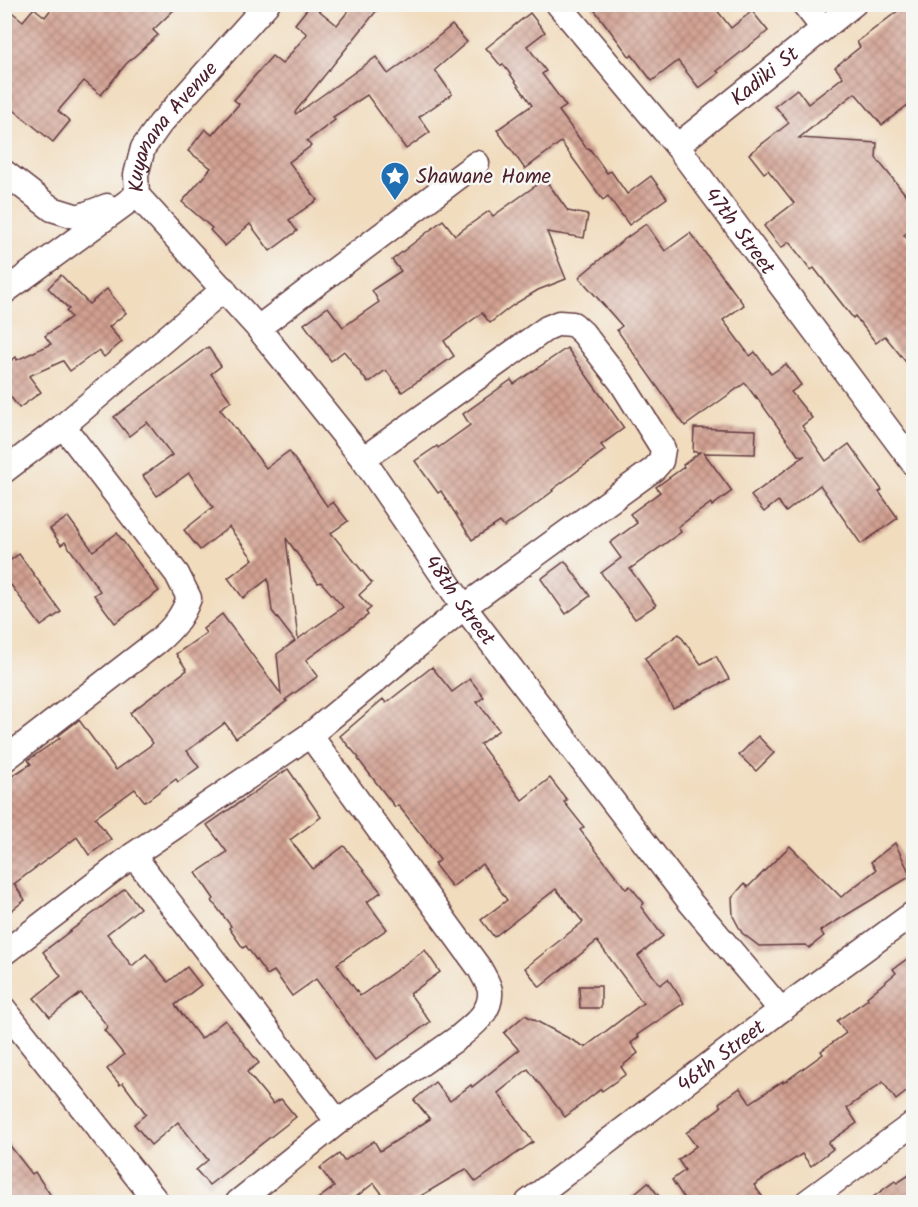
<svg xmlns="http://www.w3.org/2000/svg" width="918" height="1207" font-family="Kalam,sans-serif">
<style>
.building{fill:url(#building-cross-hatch);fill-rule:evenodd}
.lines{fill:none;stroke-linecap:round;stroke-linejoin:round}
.street-casing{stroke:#633b41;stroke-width:27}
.street{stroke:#fff;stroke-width:24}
.labels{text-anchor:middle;stroke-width:5;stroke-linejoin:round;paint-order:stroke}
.street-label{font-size:21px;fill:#4a1f2b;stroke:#f6f6f2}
.poi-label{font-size:21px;fill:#4a1f2b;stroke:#f6f6f2;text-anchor:start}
</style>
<defs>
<pattern id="building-cross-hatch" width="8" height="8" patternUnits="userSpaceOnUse" patternTransform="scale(1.5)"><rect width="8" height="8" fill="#d1a091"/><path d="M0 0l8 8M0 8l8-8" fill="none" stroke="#ac8277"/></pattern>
</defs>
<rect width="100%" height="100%" fill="#f6f6f2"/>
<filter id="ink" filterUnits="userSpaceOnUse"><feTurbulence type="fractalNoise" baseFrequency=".0167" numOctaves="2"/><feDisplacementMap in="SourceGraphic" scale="12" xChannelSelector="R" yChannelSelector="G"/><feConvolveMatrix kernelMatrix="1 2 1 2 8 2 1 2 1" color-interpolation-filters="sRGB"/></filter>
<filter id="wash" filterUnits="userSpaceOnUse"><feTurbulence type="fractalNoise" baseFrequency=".008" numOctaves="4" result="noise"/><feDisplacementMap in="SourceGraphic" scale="24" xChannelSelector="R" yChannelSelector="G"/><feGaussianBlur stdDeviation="1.35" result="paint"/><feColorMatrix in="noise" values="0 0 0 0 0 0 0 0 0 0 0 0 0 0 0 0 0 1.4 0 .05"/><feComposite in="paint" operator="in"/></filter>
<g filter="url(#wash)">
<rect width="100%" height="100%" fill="#f1dcbe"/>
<g id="blocks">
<g class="building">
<path d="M55,4H180L153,30L158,35L126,64L101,95L84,81L58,111L70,121L53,142L4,102V6L23,21L34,8L45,17Z"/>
<path d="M311,4L337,25L354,4H382L295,112L296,114L376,57L388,74L434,40L452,25L467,42L435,70L452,94L419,117L430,132L406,149L367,95L333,117L335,120L307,141L311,146L289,162L317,200L289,220L297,231L270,251L250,224L225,246L210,230L212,228L182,202L211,168L188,151L205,129L212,135L239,104L234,100L272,56L282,64L307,34L295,24Z"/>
<path d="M590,4H712L731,28L752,11L768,31L717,71L719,73L699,88L678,61L652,81L632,55L630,57Z"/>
<path d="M907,4H914V100L882,125L855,93L799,138L877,143L876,158L914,205V227L904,235L914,247V372L885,336L876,343L855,316L853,318L814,268L811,270L789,242L781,248L764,226L794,203L768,170L764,173L749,154L789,123L775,106L797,89L808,104L843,77L835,67L860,47L857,42Z"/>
<path d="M530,13L545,32L527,46L546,71L542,74L566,106L559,111L587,149L589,148L607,173L611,171L627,194L651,176L667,198L629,225L608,196L603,200L561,142L525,169L497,130L532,105L503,64L501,66L486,48Z"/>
<path d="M545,179L568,211L588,215L584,238L547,232L566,279L538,290L513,305L490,323L482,313L444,341L454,356L402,392L386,370L368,383L344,351L331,361L304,324L328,307L343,327L379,302L372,290L401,271L392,260L443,220L455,235L489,211L493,216Z"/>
<path d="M646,224L665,251L690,233L744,305L723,320L750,356L755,352L771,374L786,364L801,385L791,392L812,418L802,426L826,461L849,444L882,490L879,492L898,518L861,544L820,485L786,512L778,501L764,512L751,496L804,456L798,455L756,396V398L745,383L685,426L617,330L622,326L579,277L622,241Z"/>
<path d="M61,275L89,304L107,289L126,313L109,327L122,342L104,357L99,350L70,371L63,361L29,376L41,392L19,408L4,388V366L16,357L17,360L51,344L45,336L71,317L66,311L69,309L48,288Z"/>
<path d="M208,347L221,366L211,374L231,401L220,409L266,468L289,451L327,506L333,502L348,521L331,533L372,583L359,595L371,608L366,612L368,615L306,660L318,676L285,700L287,701L236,738L225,723L187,751L199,767L178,782L176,779L145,802L135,789L95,818L111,839L89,855L77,837L14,884L25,900L4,916V781L31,764L28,760L60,738L58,736L79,720L116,770L151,745L153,743L130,713L187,670L176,654L206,633L203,629L222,614L281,694L277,654L295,641L272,611L268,579L243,598L228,578L253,559L229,527L200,550L184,530L213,507L189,473L157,496L143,476L172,455L147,422L129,436L114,417ZM286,538L318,583L321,582L343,607L298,639Z"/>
<path d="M567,348L624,428L601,445L605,450L552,490L553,491L524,513L504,527L500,522L472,540L441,491L438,493L415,461L437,446L438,448L470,425L463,414L511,380L514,384Z"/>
<path d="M694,428L756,430L755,454L704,453L732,491L712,506L711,503L678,527L681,532L630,569L656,605L635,619L601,573L621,558L610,543L637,523L630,514L660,492L656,487L684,467L683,465L700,452H693Z"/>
<path d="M68,517L93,551L117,533L159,591L115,623L94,595L100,591L65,542L61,545L50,529Z"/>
<path d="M19,554L61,612L41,626L11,585L4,589V565Z"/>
<path d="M565,561L590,596L566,614L541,579Z"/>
<path d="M679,634L701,664L716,656L729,679L673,708L645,658Z"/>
<path d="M432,667L452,692L470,679L484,697L477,702L499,730L480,744L522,800L550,778L567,800L564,802L584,827L580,830L626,889L630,886L644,903L641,907L663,936L638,956L660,985L668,979L684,1003L637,1035L639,1037L631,1043L638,1053L621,1067L626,1074L602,1091L601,1089L565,1117L528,1069L498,1093L533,1142L476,1182L466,1169L409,1203H389L374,1183L348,1203H312L334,1187L320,1168L339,1154L344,1161L374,1141L380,1151L430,1119L414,1100L435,1082L450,1101L471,1085L472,1087L519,1050L504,1033L525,1015L585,1047L643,1003L597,941L540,987L525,968L583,922L556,889L494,937L481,920L507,900L482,864L452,887L434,864L440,860L424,838L398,805L395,807L358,759L359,758L340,736L383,699L386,703Z"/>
<path d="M758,736L774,753L756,771L739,755Z"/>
<path d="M288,769L321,817L290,840L313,869L344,846L381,892L367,902L387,929L337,964L360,996L425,950L440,972L410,994L430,1022L377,1059L357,1033L356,1034L316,979L292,996L274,971L267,975L246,946L243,948L229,928L231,926L212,901L214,899L196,873L227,852L207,825Z"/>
<path d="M895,843L911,876L820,931L824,936L809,948L806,945L759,946L742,933L733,916L732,898L744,884L748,887L790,846L841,897L876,870L871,862Z"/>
<path d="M125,889L140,908L107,934L132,966L146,954L168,982L187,967L201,985L175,1005L201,1039L225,1020L259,1063L247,1072L273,1104L281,1099L296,1117L209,1185L196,1170L208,1160L178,1122L151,1145L134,1124L146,1114L123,1083L120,1085L107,1069L124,1055L104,1030L108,1027L81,993L50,1017L34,998L61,976L43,952Z"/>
<path d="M914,954V1086L896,1100L883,1082L847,1108L857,1123L828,1143L833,1149L811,1166L802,1154L754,1185L767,1203H687L672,1180L685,1170L678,1160L696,1146L686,1133L721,1107L719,1103L740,1088L750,1103L783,1081V1083L823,1054L821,1051L846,1033L837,1021L868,999L867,997L896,973L893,969Z"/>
<path d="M579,986H601V1008H580Z"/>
<path d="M4,1138L32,1174L35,1172L56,1203H4Z"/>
<path d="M914,1172V1203H865L895,1181L897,1183Z"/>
<path d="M648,1182L664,1203H623Z"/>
</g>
</g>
</g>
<g filter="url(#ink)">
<use href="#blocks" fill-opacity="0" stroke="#633b41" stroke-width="1.5"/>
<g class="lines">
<g class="street-casing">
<g id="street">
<path id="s1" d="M558,4L677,146L914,464"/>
<path d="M804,4L823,28"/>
<path id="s2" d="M677,146L854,4"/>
<path d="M4,172L52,209L78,217L107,206"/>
<path id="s3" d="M137,195L258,328L363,459L464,607L690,902L781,1010"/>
<path id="s4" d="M137,195L136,175L143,148L160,124L267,4"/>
<path d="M4,292L137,195"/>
<path d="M258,328L477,163"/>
<path d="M4,471L63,426L224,289"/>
<path d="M4,760L158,641C173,628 182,617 189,598L177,574L63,426"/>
<path d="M133,855L338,1122"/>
<path d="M4,953L133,855L310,735L464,607L654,469L661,461L663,449L621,382L583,333L573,324L559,323L547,328L363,459"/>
<path d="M4,1009L157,1202"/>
<path d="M238,1202L338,1122L459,1037C473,1025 492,1012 490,991C489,984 483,975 480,969L310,735"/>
<path id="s5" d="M528,1202L781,1010L914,913"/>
<path d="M807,1202L914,1123"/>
</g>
</g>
<use href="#street" class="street"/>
</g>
</g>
<defs>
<g id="sight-pin" transform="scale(1.5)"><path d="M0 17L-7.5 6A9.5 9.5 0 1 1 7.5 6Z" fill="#1f6fb2" stroke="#f6f6f2"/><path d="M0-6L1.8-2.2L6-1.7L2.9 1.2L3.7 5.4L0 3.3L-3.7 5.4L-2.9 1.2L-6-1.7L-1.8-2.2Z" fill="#fff"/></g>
</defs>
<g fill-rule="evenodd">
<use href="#sight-pin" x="395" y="176"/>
</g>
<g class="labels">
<g class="street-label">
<text dy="7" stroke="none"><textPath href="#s2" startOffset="112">Kadiki St</textPath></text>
<text dy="7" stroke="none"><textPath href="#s4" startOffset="80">Kuyanana Avenue</textPath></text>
<text dy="7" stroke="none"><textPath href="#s1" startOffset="291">47th Street</textPath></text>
<text dy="7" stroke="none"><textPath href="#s3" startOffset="519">48th Street</textPath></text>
<text dy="7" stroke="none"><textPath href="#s5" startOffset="242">46th Street</textPath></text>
</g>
<g class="poi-label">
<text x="416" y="183">Shawane Home</text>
</g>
</g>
<rect width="918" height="1207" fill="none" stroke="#f6f6f2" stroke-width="24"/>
</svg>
